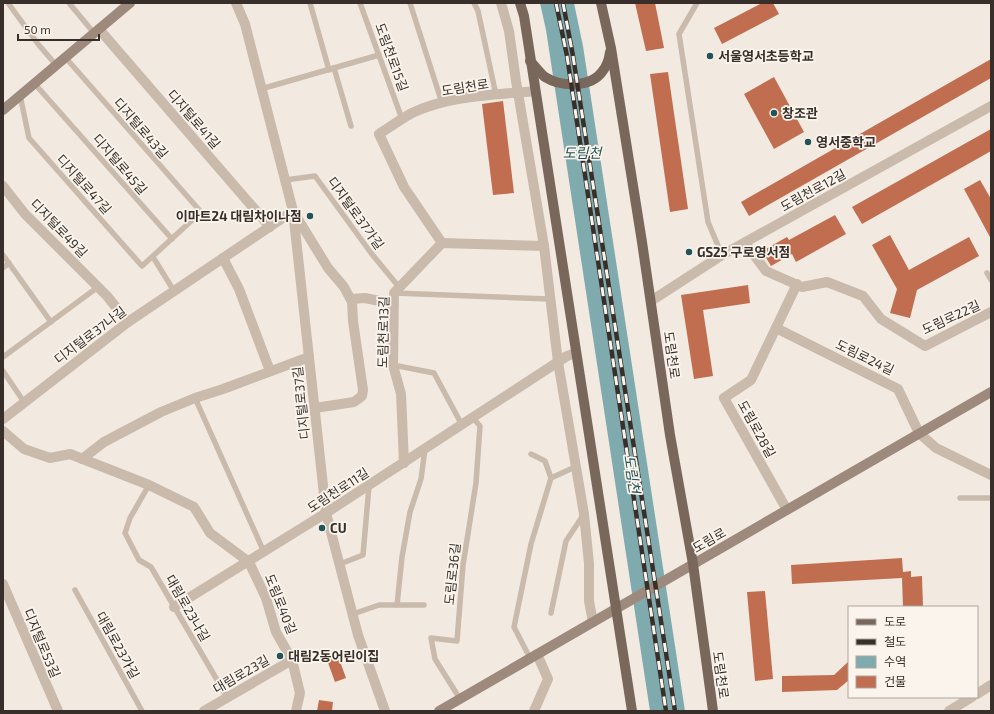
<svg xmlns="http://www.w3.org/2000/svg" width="994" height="714" font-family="'Exo 2','Noto Sans KR',sans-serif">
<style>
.water{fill:#80abae}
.building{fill:#c06d50}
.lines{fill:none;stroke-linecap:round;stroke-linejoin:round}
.lane{stroke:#cabaac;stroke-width:5.5}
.street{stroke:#cabaac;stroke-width:10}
.secondary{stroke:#9e8a7d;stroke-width:10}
.primary{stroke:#79675c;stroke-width:10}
.rail-casing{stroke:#382f2a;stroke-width:4.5}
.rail{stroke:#faf4ec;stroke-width:3;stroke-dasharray:9;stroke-linecap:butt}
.poi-dot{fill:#225358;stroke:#faf4ec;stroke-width:1.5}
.labels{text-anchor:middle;stroke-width:3.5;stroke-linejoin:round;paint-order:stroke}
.poi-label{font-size:13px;font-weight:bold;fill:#382f2a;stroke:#faf4ec;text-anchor:start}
.street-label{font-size:13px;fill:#382f2a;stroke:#faf4ec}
.water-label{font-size:14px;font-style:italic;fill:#225358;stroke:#faf4ec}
</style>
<rect width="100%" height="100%" fill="#f2eae0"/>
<path class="water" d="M540,3H574L583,46L685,711H650L546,30Z"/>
<g class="building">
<path d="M635,3H655L664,48L646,51Z"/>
<path d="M762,3H773L779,14L722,44L714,28Z"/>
<path d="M991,59V78L749,216L741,202Z"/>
<path d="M668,72L688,209L670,212L650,74Z"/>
<path d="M774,77L804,132L774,149L744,94Z"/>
<path d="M503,101L514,193L493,195L482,104Z"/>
<path d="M991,129V151L862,224L852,207Z"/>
<path d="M980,180L991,199V239L964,189Z"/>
<path d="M835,215L846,234L796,262L792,254L771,266L762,251L787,237L789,240Z"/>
<path d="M890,235L909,270L969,237L979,256L917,290L910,318L890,313L897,289L872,245Z"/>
<path d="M748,285L750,303L703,310L713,376L694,379L681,295Z"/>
<path d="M902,558L903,572L911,571V577L922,576L923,607H903L902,578L792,584L791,565Z"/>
<path d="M765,591L773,679L755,681L747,592Z"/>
<path d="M338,656L346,678L335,682L327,660Z"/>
<path d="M849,661V680L837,690L782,692V676L834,675Z"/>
<path d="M319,700L333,702L332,711H317Z"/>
</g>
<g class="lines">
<g class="lane">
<path d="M8,3L38,44L56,65"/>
<path d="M69,3L94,33"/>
<path d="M310,3L329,70"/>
<path d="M360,3L402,119"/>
<path d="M410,3L442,103"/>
<path d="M474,3L478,11L496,95"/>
<path d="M697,3L679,34L708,222L722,255"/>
<path d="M334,68L351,126"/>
<path d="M34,83L172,239"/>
<path d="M261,89L379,55"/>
<path d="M20,95L29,138L142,266L201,212L65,57"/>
<path d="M285,180L315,176L371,253L399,287"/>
<path d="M3,255L51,322"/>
<path d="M153,257L174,291"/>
<path d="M3,268L9,263"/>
<path d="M987,273L991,280"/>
<path d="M394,293L550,299"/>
<path d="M3,357L98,287"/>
<path d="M393,365L434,373L462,425"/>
<path d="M3,371L24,402"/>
<path d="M195,398L264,552"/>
<path d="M551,478L575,467"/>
<path d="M149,485L130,518L125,533L139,560L151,567L227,697"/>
<path d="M960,498H991"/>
<path d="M340,564L363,555L369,486"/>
<path d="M75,590L142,711"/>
<path d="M397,605L402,557L410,512L421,479L425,449"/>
<path d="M551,613L566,541L584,514"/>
<path d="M353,614L379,605H424"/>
<path d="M530,658L514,627L531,544L551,478L545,461L531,454"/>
<path d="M460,699L435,659L431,638L457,641L463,565L476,483L480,426L473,418"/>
</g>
<g class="street">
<path d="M236,3L245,24L293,211L326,513L358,635L385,711"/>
<path d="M501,3L509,31L516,81L544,246L558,362L584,514L589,564V601L593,622"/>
<path d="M99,29L270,227"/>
<path d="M3,186L25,214L107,296L128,322"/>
<path d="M442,243L544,246"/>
<path d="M745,243L766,271L802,287L827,282L863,296L881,319L925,346L991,312"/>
<path d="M223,258L239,289L270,371"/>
<path d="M351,299L365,298L394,304"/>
<path d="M651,301L722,255L991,106"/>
<path d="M776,328L898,389L919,433L936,448L991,475"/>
<path d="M3,419L128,322L293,211L328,268L344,287L352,302L353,321L363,390L362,396L354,402L315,408"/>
<path d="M3,431L24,449L50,458L70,454L149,485L194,507L210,533L249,562L266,598L276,632L292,660L300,693L296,711"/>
<path d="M82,459L104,442L161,412L195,398L223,389L309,357"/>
<path d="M404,463L401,394L393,365L394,293L442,243L404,187L379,134C390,127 401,119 412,113C450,95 495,95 535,91"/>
<path d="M787,510L724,398L751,380L797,284"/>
<path d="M3,584L58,711"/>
<path d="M174,607L326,513L567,356L576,353"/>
<path d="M977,694L991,685"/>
<path d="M204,711L292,660"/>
<path d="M534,711L548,679L537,654"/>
<path d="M949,711L972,697"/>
</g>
<g class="secondary">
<path d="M3,110L130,3"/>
<path d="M439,711L991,392"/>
</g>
<g class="primary">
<path d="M520,3L524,16L632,711"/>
<path d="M601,3L611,48L642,242L670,435L693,564L713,711"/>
<path d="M530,61C535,66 540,73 545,77C561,87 590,88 602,72C607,66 609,60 610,52"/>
</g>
<g class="rail-casing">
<g id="rail">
<path d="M556,3L567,56L666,711"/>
<path d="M563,3L573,56L675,711"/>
</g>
</g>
<use href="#rail" class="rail"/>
</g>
<g class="poi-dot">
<circle cx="710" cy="56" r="4"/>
<circle cx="774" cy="113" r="4"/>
<circle cx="808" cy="142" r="4"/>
<circle cx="310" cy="216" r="4"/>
<circle cx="689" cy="252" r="4"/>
<circle cx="322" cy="528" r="4"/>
<circle cx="280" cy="656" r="4"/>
</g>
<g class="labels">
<g class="poi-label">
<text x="718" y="61">서울영서초등학교</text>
<text x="782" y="118">창조관</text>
<text x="816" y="147">영서중학교</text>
<text x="302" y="221" text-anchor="end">이마트24 대림차이나점</text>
<text x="697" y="257">GS25 구로영서점</text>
<text x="330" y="533">CU</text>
<text x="288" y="661">대림2동어린이집</text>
</g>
<g class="street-label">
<text transform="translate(392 57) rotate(70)" y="5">도림천로15길</text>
<text transform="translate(465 87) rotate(-9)" y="5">도림천로</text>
<text transform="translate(194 119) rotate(49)" y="5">디지털로41길</text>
<text transform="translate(141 128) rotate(49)" y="5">디지털로43길</text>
<text transform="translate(120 164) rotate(49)" y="5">디지털로45길</text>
<text transform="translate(84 184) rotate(48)" y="5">디지털로47길</text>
<text transform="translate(813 190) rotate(-29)" y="5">도림천로12길</text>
<text transform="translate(356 213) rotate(54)" y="5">디지털로37가길</text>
<text transform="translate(59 228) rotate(46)" y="5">디지털로49길</text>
<text transform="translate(951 317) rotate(-25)" y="5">도림로22길</text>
<text transform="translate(383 332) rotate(-89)" y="5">도림천로13길</text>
<text transform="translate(90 335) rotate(-37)" y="5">디지털로37나길</text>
<text transform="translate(672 355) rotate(82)" y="5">도림천로</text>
<text transform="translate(865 357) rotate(26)" y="5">도림로24길</text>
<text transform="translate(301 403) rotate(-96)" y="5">디지털로37길</text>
<text transform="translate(757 429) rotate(61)" y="5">도림로28길</text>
<text transform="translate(338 490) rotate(-33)" y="5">도림천로11길</text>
<text transform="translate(709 540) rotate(-30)" y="5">도림로</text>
<text transform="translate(452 574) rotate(-84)" y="5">도림로36길</text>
<text transform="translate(281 604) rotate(68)" y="5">도림로40길</text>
<text transform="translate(188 608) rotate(60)" y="5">대림로23나길</text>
<text transform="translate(42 643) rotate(67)" y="5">디지털로53길</text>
<text transform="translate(118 645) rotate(61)" y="5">대림로23가길</text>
<text transform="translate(241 674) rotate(-30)" y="5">대림로23길</text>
<text transform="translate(721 675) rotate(82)" y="5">도림천로</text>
</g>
<g class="water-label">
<text x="582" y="158">도림천</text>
<text transform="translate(632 474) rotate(81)" y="5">도림천</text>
</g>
</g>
<rect width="994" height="714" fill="none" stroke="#382f2a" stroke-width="8"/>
<rect x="848" y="606" width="130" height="92" fill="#faf4ec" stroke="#aca59e"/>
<rect x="856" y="619" width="20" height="6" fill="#79675c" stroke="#aca59e"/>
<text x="884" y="626" font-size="12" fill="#382f2a">도로</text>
<rect x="856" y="639" width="20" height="6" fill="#382f2a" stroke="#aca59e"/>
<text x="884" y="646" font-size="12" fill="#382f2a">철도</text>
<rect x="856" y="656" width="20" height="12" fill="#80abae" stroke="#aca59e"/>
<text x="884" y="666" font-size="12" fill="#382f2a">수역</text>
<rect x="856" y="676" width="20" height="12" fill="#c06d50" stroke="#aca59e"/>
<text x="884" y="686" font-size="12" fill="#382f2a">건물</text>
<path d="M18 34v6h81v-6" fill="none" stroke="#382f2a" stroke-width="2"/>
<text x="24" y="34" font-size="12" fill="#382f2a" stroke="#faf4ec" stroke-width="3" paint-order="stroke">50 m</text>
</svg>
